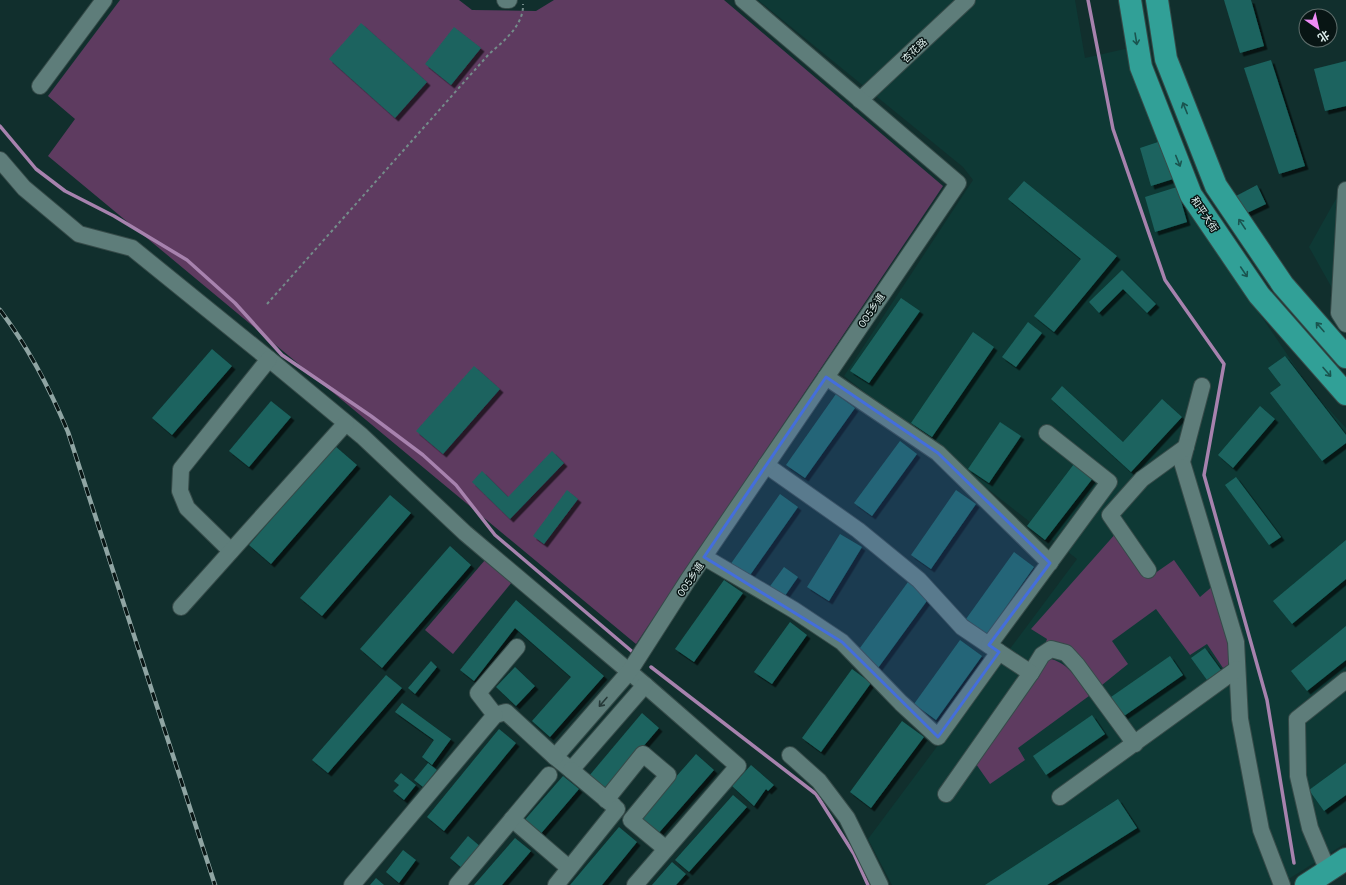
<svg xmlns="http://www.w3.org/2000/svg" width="1346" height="885" font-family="Figtree,'Noto Sans SC',sans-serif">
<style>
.built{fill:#0e3935}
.green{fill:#5e3b60}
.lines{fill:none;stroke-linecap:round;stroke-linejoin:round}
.stream{stroke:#a782ae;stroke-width:3.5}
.building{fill:#1b645f;filter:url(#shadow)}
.minor-casing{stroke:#364b49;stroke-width:18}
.highway-casing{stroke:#364b49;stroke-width:24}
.path{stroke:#748c8a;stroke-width:2;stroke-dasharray:3 3;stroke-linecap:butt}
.minor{stroke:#5e7d7a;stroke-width:16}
.highway{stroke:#31a097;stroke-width:22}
.rail-casing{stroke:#8fa5a3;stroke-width:4.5}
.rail{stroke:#081514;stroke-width:3;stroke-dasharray:9;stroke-linecap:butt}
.oneway{stroke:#1a544f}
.oneway2{stroke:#263938}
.marked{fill:#446edc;fill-opacity:0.2;stroke:#446edc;stroke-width:3;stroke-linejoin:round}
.labels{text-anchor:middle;stroke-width:3;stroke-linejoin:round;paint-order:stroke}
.street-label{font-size:10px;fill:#dff0ee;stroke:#081514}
</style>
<defs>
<filter id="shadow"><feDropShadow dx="3.5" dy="3.5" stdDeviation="0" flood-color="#0009"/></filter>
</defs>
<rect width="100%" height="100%" fill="#112f2d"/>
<g class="built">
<path d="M758,0H1075L1085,58L1129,48L1209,239L1312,391L1346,428V843L1279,885H892L868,839L1077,559L844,376L973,180L963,167Z"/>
<path d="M1346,181V313L1309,247Z"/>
</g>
<g class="green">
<path d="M120,0H459L472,10L536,11L554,0H724L943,186L636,644L48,156L75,119L48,96Z"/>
<path d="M1117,532L1148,578L1174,560L1200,597L1214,585L1231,644L1228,665L1223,668L1207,644L1190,655L1156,609L1112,641L1128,664L1102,685L1072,648L1060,644L1045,645L1047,639L1031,629Z"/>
<path d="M485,560L512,582L453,654L425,630Z"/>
<path d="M1051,659C1070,664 1078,681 1089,696L1018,748L1025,760L990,784L976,764L1044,663Z"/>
</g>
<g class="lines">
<g class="stream">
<path d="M1088,0L1113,129L1165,280L1224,364L1204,475L1267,700L1294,863"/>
<path d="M0,126L36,169L65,191L114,216L187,260L235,303L282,355L371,416L423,455L456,485L495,535L635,654"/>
<path d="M651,667L816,794L854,854L868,885"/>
</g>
</g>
<g class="building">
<path d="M1224,0H1251L1264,46L1240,53Z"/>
<path d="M361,23L427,82L395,118L329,59Z"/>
<path d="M454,27L481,48L451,85L425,64Z"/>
<path d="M1271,60L1305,166L1279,174L1244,68Z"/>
<path d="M1346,61V106L1325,111L1314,69Z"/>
<path d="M1161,141L1173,179L1151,186L1140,148Z"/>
<path d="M1024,181L1117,256L1054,332L1034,316L1081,259L1008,199Z"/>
<path d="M1257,185L1266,204L1245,214L1236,196Z"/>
<path d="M1177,187L1187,222L1155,232L1145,197Z"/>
<path d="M1122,270L1156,304L1147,313L1123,289L1099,313L1089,302Z"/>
<path d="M901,298L920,311L869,383L850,371Z"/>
<path d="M1028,322L1042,333L1016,367L1002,357Z"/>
<path d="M973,332L994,347L932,437L911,423Z"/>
<path d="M212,349L232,366L172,435L152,418Z"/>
<path d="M1285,356L1346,435V443L1322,461L1270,393L1281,385L1268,368Z"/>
<path d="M474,366L500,389L443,454L416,431Z"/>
<path d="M1062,386L1123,442L1162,399L1182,417L1131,472L1051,399Z"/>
<path d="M836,394L855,408L805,478L786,465Z"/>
<path d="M271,401L291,417L249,467L229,451Z"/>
<path d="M1260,406L1275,419L1233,468L1218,455Z"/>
<path d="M1000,422L1021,436L989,483L968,469Z"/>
<path d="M900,441L917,454L872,516L854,503Z"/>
<path d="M335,446L357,465L271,564L249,545Z"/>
<path d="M552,451L564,463L510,519L472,482L482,471L508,497Z"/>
<path d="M1074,464L1093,478L1045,540L1027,526Z"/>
<path d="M1236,477L1281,537L1269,545L1225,485Z"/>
<path d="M567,490L578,499L544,544L533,536Z"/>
<path d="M956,490L976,504L931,569L911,555Z"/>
<path d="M780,494L798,507L748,578L730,565Z"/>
<path d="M390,495L411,513L322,616L300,598Z"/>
<path d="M840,534L862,547L829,601L807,587Z"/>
<path d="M1346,540V579L1292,624L1273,601Z"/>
<path d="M450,546L471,565L382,668L360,649Z"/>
<path d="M1014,552L1034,567L987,634L966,619Z"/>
<path d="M784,567L798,577L782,600L768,589Z"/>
<path d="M724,580L743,593L694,662L675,649Z"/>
<path d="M908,582L929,598L878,668L857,652Z"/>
<path d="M516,600L604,676L550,737L532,721L571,677L515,628L474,681L460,670Z"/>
<path d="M790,622L807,635L772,684L754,672Z"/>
<path d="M1346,626V660L1307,691L1291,671Z"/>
<path d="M960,640L982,656L936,720L914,704Z"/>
<path d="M1205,648L1221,670L1207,680L1191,658Z"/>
<path d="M1170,656L1183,675L1124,716L1111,697Z"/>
<path d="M431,661L437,667L415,694L408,688Z"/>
<path d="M515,667L535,686L516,706L496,687Z"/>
<path d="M852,669L871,683L821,752L802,738Z"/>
<path d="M386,675L402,688L328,773L312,760Z"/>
<path d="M402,703L451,739L432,765L422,757L434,740L395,712Z"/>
<path d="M642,713L659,728L606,790L589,776Z"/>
<path d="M1092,715L1105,734L1046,775L1033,756Z"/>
<path d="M902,721L924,737L871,808L850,792Z"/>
<path d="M499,729L516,743L444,831L427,817Z"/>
<path d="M696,754L714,770L657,835L639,819Z"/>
<path d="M428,763L437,770L423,787L414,780Z"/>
<path d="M1346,763V795L1324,811L1309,790Z"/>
<path d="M751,765L774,785L768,791L766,789L754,806L732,786Z"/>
<path d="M401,773L416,785L404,800L393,791L399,785L394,781Z"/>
<path d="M563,776L579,789L538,837L522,823Z"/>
<path d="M733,795L747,807L689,872L675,860Z"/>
<path d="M1118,799L1137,828L1047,885H985Z"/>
<path d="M619,827L637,842L602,885H570Z"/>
<path d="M468,836L481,847L463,869L450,858Z"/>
<path d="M515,838L531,851L502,885H474Z"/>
<path d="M403,850L416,860L399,883L386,872Z"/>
<path d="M672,862L686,874L676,885H652Z"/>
<path d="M376,878L384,885H370Z"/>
</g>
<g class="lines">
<g class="minor-casing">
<g id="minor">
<path d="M505,0H509"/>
<path d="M40,86L104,0"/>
<path d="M860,100L967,0"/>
<path d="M0,160L24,188L79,234L132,248L269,359L362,436L465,533L645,685L738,766L635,885"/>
<path d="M1346,190L1339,313L1346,324"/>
<path d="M826,377L938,453L1050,563"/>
<path d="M1202,386L1182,462L1236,642L1240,719L1261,830L1282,885"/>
<path d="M231,551L187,508L180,491L181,469L269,359"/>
<path d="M704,557L794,610L842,642L901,703L938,737L999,652L962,627L919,580L858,530L766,465"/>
<path d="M1148,570L1110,515L1142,479L1186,447"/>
<path d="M181,607L346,423"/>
<path d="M989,645L1109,482L1047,433"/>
<path d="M1031,673L1042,655L1051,649L1066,653L1077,665L1135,744"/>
<path d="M645,685L571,770L555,757L629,672L688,580L958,183L743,0"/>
<path d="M495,715L506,712L555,757"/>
<path d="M790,755L819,781L847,818L880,885"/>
<path d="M571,770L614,806"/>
<path d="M946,794L1031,673L999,652"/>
<path d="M1060,797L1237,669"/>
<path d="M606,800L643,754L668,775L631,820L666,849"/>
<path d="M512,819L569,868"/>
<path d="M1328,871L1310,828L1298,776L1297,719L1346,680"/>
<path d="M352,885L495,715L478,693L517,647"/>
<path d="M457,885L549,775"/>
<path d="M556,885L617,809"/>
</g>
</g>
<g class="highway-casing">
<g id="highway">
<path d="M1130,0L1141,67L1191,195L1259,295L1346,394"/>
<path d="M1157,0L1166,59L1216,186L1283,285L1346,357"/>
<path d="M1306,885L1346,859"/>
</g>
</g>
<path class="path" d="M267,304L489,54C504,41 524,25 523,4"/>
<use href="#minor" class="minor"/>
<use href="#highway" class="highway"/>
<g class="rail-casing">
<path id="rail" d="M0,310C29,348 50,389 68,432L215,885"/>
</g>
<use href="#rail" class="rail"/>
</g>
<defs><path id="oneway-shaft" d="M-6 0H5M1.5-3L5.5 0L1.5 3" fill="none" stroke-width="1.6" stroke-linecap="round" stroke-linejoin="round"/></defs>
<g class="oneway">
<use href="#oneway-shaft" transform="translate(1136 39) rotate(81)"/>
<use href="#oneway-shaft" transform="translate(1185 108) rotate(-112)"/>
<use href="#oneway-shaft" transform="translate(1178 161) rotate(68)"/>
<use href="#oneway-shaft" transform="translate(1242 224) rotate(-124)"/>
<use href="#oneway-shaft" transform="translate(1244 272) rotate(56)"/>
<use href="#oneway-shaft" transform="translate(1320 327) rotate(-131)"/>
<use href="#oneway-shaft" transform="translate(1327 372) rotate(49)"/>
</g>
<use class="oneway2" href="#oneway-shaft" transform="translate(603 702) rotate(131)"/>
<path class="marked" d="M826,377L938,453L1050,563L989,645L999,652L938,737L842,642L704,557Z"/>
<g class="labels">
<g class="street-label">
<text transform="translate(914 50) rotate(-43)" y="4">杏花路</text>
<text transform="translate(1205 214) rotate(56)" y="4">和平大街</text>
<text transform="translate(871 310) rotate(-56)" y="4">005乡道</text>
<text transform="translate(690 579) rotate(-56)" y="4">005乡道</text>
</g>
</g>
<g transform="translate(1318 28) rotate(146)"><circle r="19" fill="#081514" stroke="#5e6d6b"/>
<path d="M0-3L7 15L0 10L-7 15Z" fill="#ef8bf6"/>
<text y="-6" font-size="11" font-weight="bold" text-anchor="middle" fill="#dff0ee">北</text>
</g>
</svg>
